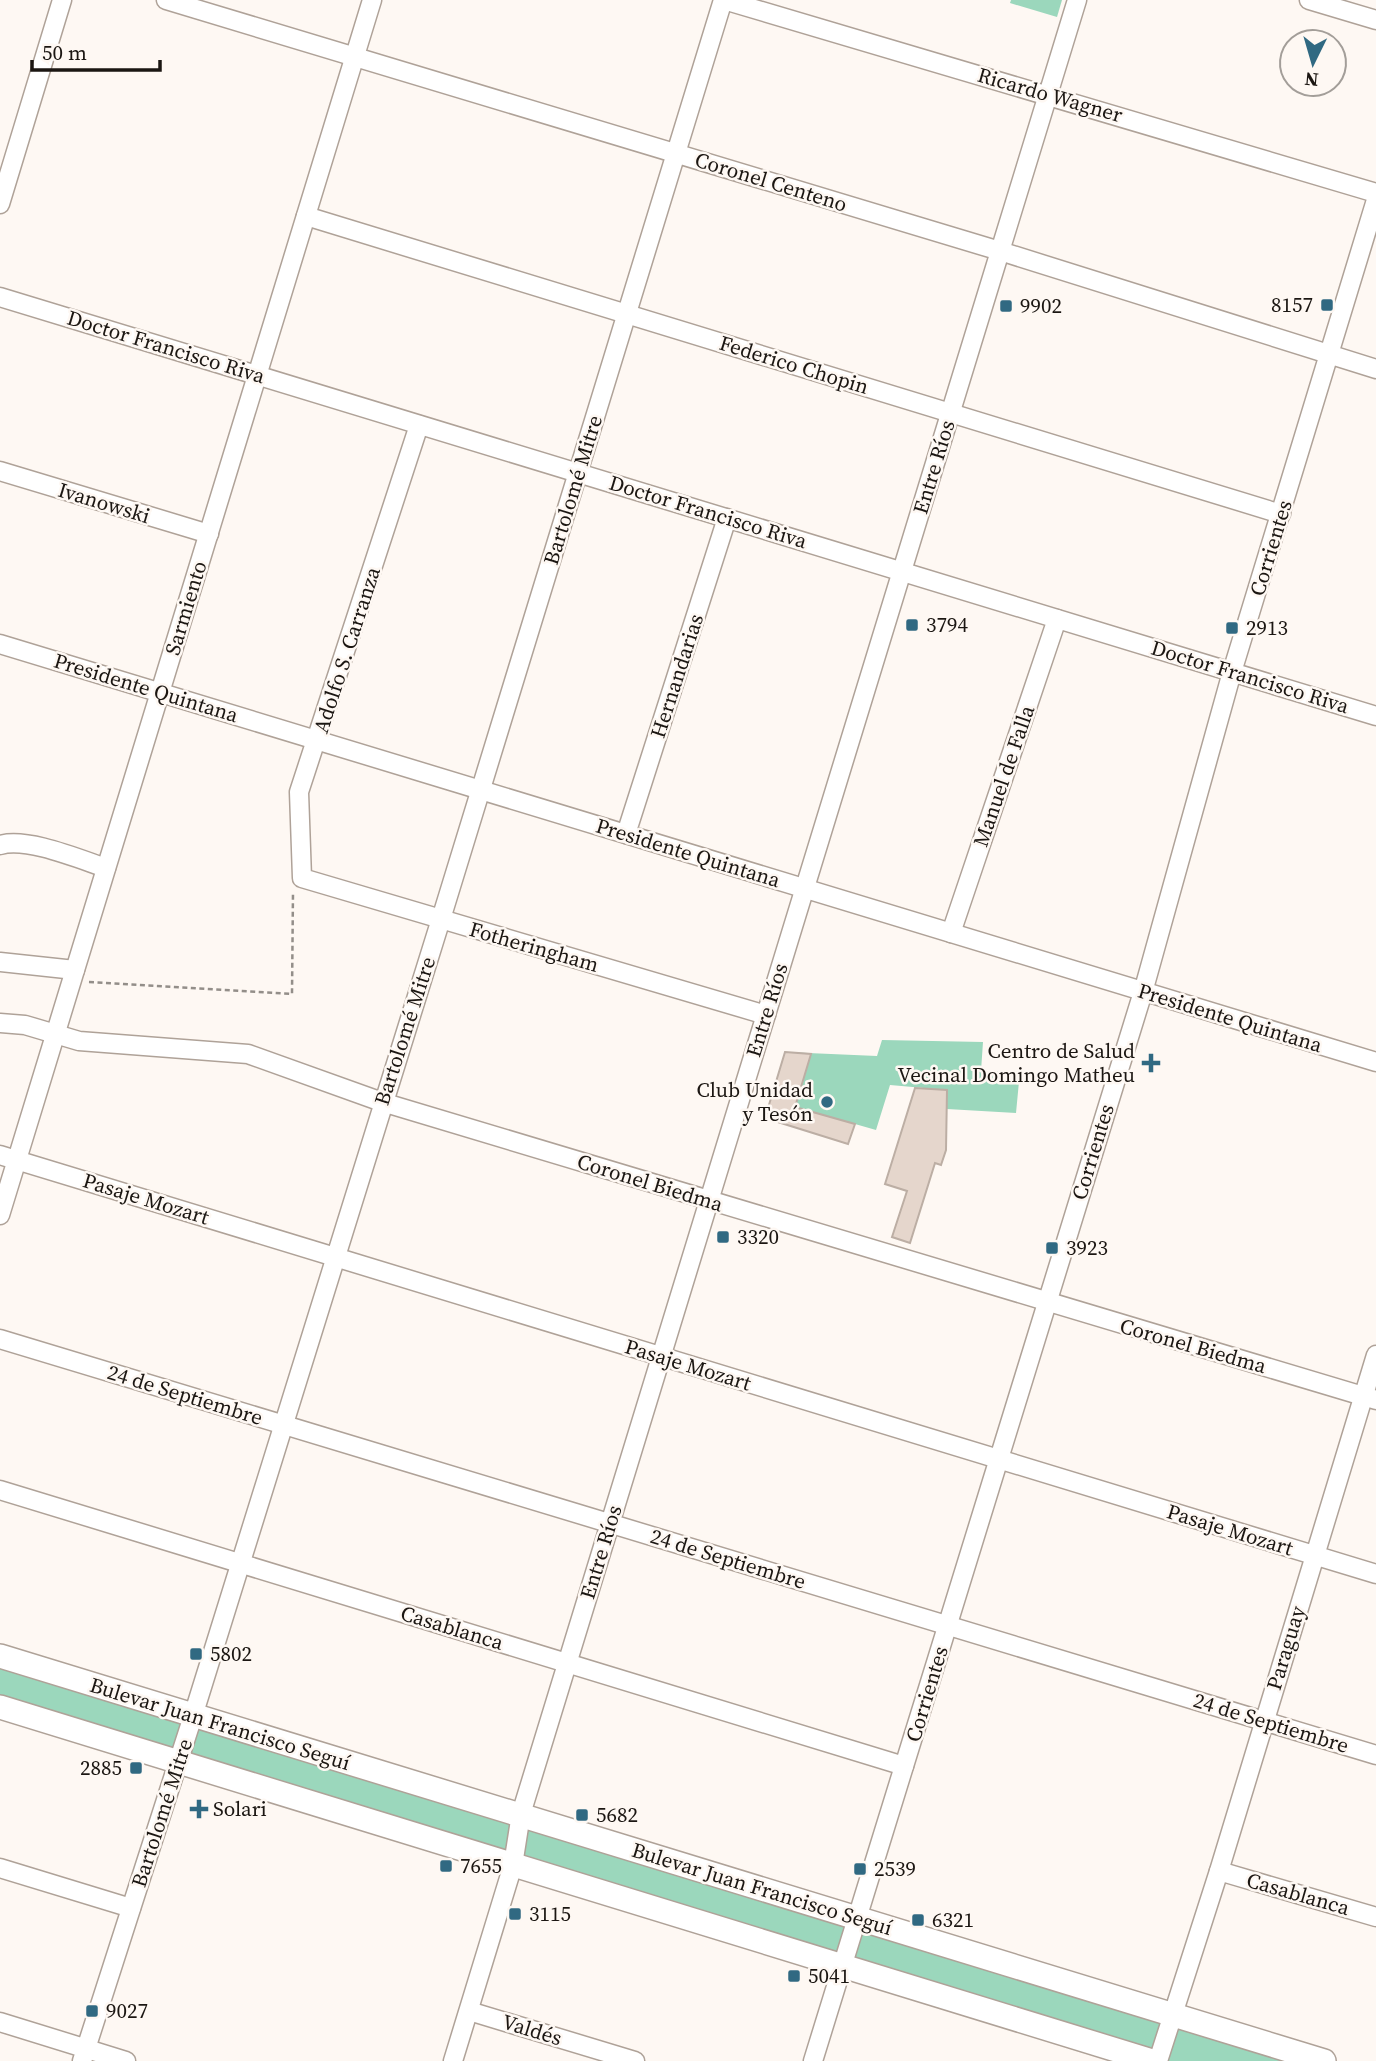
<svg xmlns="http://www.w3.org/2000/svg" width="1376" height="2061" font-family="'Source Serif 4',serif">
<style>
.green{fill:#9bd7bc}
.building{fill:#e5d6cc;stroke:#bcaea4;stroke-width:2}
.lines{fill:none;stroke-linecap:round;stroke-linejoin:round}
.minor-casing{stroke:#afa298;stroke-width:21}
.major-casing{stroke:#afa298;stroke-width:26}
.path{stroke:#938e89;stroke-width:2.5;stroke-dasharray:5 3.5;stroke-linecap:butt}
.minor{stroke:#fff;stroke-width:18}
.major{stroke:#fff;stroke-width:23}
.poi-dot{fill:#306982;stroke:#fef8f3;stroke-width:2.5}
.labels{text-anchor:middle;stroke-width:5;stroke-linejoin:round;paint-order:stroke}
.street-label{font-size:21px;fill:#1b1612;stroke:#fef8f3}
.poi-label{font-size:21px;fill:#1b1612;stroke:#fef8f3;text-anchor:start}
</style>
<rect width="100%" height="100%" fill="#fef8f3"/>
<g class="green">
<path d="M1011,0H1062L1057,17L1010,3Z"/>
<path d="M882,1040L983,1042L981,1071H1020L1016,1113L947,1109V1090L890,1085L876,1130L855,1124L848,1144L765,1118L785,1052L877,1056Z"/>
<path d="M0,1656L1324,2061H1152L0,1707Z"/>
</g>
<g class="building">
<path d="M785,1052L811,1054L795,1107L855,1124L848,1144L765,1118Z"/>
<path d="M915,1088L947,1090L946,1150L941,1165L935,1163L910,1243L892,1237L907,1191L885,1184Z"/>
</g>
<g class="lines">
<g class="minor-casing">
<g id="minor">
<path d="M166,0L1000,251L1376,369"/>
<path d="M724,0L1376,193"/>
<path d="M1309,0L1376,20"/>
<path d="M0,204L62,0"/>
<path d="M306,216L1281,514"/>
<path d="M0,297L1376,716"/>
<path d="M419,425L299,792L302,878L766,1015"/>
<path d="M0,471L209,534"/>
<path d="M0,644L1376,1062"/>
<path d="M626,834L727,518"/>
<path d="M0,845C27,837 79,859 106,868"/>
<path d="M951,933L1057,619"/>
<path d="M0,962L75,970"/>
<path d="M0,1023L25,1025L79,1041L248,1054L382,1102L1376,1400"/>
<path d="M0,1155L1376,1574"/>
<path d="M0,1215L372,0"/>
<path d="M0,1339L1376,1755"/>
<path d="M0,1490L904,1766"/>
<path d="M0,1868L131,1908"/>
<path d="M1219,1871L1376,1917"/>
<path d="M469,2011L635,2061"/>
<path d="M0,2022L126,2061"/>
<path d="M82,2061L193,1716L441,919L723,0"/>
<path d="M453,2061L513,1865L521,1814L1077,0"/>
<path d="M813,2061L1143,992L1232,672L1376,200"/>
<path d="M1158,2061L1219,1871L1376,1355"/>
</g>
</g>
<g class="major-casing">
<g id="major">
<path d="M0,1656L1324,2061"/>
<path d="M0,1707L1152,2061"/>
</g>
</g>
<path class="path" d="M89,982L292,994L293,892"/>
<use href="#minor" class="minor"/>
<use href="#major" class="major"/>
</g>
<g class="poi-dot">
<rect x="1320" y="298" width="14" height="14" rx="3.5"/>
<rect x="999" y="299" width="14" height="14" rx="3.5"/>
<rect x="905" y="618" width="14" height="14" rx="3.5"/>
<rect x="1225" y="621" width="14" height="14" rx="3.5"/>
<path d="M1147.5 1052.5h7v7h7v7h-7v7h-7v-7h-7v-7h7z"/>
<circle cx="827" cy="1102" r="7"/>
<rect x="716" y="1230" width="14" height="14" rx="3.5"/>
<rect x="1045" y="1241" width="14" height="14" rx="3.5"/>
<rect x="189" y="1647" width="14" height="14" rx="3.5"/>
<rect x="129" y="1761" width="14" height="14" rx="3.5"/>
<path d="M195.5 1798.5h7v7h7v7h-7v7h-7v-7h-7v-7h7z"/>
<rect x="575" y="1808" width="14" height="14" rx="3.5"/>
<rect x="439" y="1859" width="14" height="14" rx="3.5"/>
<rect x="853" y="1862" width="14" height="14" rx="3.5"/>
<rect x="508" y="1907" width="14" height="14" rx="3.5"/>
<rect x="911" y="1913" width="14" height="14" rx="3.5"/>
<rect x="787" y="1969" width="14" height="14" rx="3.5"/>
<rect x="85" y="2004" width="14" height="14" rx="3.5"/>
</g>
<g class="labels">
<g class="street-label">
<text transform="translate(1050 95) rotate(16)" y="7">Ricardo Wagner</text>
<text transform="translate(771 182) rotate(17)" y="7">Coronel Centeno</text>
<text transform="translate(166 347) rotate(17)" y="7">Doctor Francisco Riva</text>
<text transform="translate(794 365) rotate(17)" y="7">Federico Chopin</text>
<text transform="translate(934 467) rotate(-73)" y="7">Entre Ríos</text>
<text transform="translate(573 490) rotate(-73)" y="7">Bartolomé Mitre</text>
<text transform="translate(104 503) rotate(17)" y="7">Ivanowski</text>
<text transform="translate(708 512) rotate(17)" y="7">Doctor Francisco Riva</text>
<text transform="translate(1271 548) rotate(-73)" y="7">Corrientes</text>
<text transform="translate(186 608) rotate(-73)" y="7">Sarmiento</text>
<text transform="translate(347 650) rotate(-72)" y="7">Adolfo S. Carranza</text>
<text transform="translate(677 676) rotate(-72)" y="7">Hernandarias</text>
<text transform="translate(1250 677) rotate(17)" y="7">Doctor Francisco Riva</text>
<text transform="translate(146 688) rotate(17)" y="7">Presidente Quintana</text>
<text transform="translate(1004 776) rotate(-71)" y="7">Manuel de Falla</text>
<text transform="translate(688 853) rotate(17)" y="7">Presidente Quintana</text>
<text transform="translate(534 947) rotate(16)" y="7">Fotheringham</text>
<text transform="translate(767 1010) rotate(-73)" y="7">Entre Ríos</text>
<text transform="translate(1230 1018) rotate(17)" y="7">Presidente Quintana</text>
<text transform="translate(405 1031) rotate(-72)" y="7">Bartolomé Mitre</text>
<text transform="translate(1093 1152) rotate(-73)" y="7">Corrientes</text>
<text transform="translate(650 1183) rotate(17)" y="7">Coronel Biedma</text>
<text transform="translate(146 1199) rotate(17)" y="7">Pasaje Mozart</text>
<text transform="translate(1193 1346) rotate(16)" y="7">Coronel Biedma</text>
<text transform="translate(688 1365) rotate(17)" y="7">Pasaje Mozart</text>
<text transform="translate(185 1395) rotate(17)" y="7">24 de Septiembre</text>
<text transform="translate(1230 1530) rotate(17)" y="7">Pasaje Mozart</text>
<text transform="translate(601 1552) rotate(-73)" y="7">Entre Ríos</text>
<text transform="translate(728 1559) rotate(17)" y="7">24 de Septiembre</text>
<text transform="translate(452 1628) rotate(17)" y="7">Casablanca</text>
<text transform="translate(1286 1648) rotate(-73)" y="7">Paraguay</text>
<text transform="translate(927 1694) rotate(-73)" y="7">Corrientes</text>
<text transform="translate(1271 1723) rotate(17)" y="7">24 de Septiembre</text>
<text transform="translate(220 1724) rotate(17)" y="7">Bulevar Juan Francisco Seguí</text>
<text transform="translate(162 1813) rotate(-72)" y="7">Bartolomé Mitre</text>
<text transform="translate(762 1889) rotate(17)" y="7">Bulevar Juan Francisco Seguí</text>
<text transform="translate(1298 1894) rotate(16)" y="7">Casablanca</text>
<text transform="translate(532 2030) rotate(17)" y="7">Valdés</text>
</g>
<g class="poi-label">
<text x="1313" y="312" text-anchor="end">8157</text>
<text x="1020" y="313">9902</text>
<text x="926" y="632">3794</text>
<text x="1246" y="635">2913</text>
<text x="1135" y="1058" text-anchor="end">Centro de Salud<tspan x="1135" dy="24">Vecinal Domingo Matheu</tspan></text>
<text x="813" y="1097" text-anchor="end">Club Unidad<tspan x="813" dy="24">y Tesón</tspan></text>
<text x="737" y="1244">3320</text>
<text x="1066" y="1255">3923</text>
<text x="210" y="1661">5802</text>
<text x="122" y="1775" text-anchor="end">2885</text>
<text x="213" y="1816">Solari</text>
<text x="596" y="1822">5682</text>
<text x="460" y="1873">7655</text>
<text x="874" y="1876">2539</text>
<text x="529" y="1921">3115</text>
<text x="932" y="1927">6321</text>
<text x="808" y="1983">5041</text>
<text x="106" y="2018">9027</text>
</g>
</g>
<g transform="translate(1313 63) rotate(185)"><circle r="33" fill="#fef8f3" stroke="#a39e99" stroke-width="2"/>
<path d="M0-5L12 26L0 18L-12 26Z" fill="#306982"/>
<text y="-10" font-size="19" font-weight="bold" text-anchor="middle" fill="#1b1612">N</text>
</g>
<path d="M32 60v10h128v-10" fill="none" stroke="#1b1612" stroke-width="3.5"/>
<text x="42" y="60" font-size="21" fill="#1b1612" stroke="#fef8f3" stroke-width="5" paint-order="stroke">50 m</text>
</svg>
